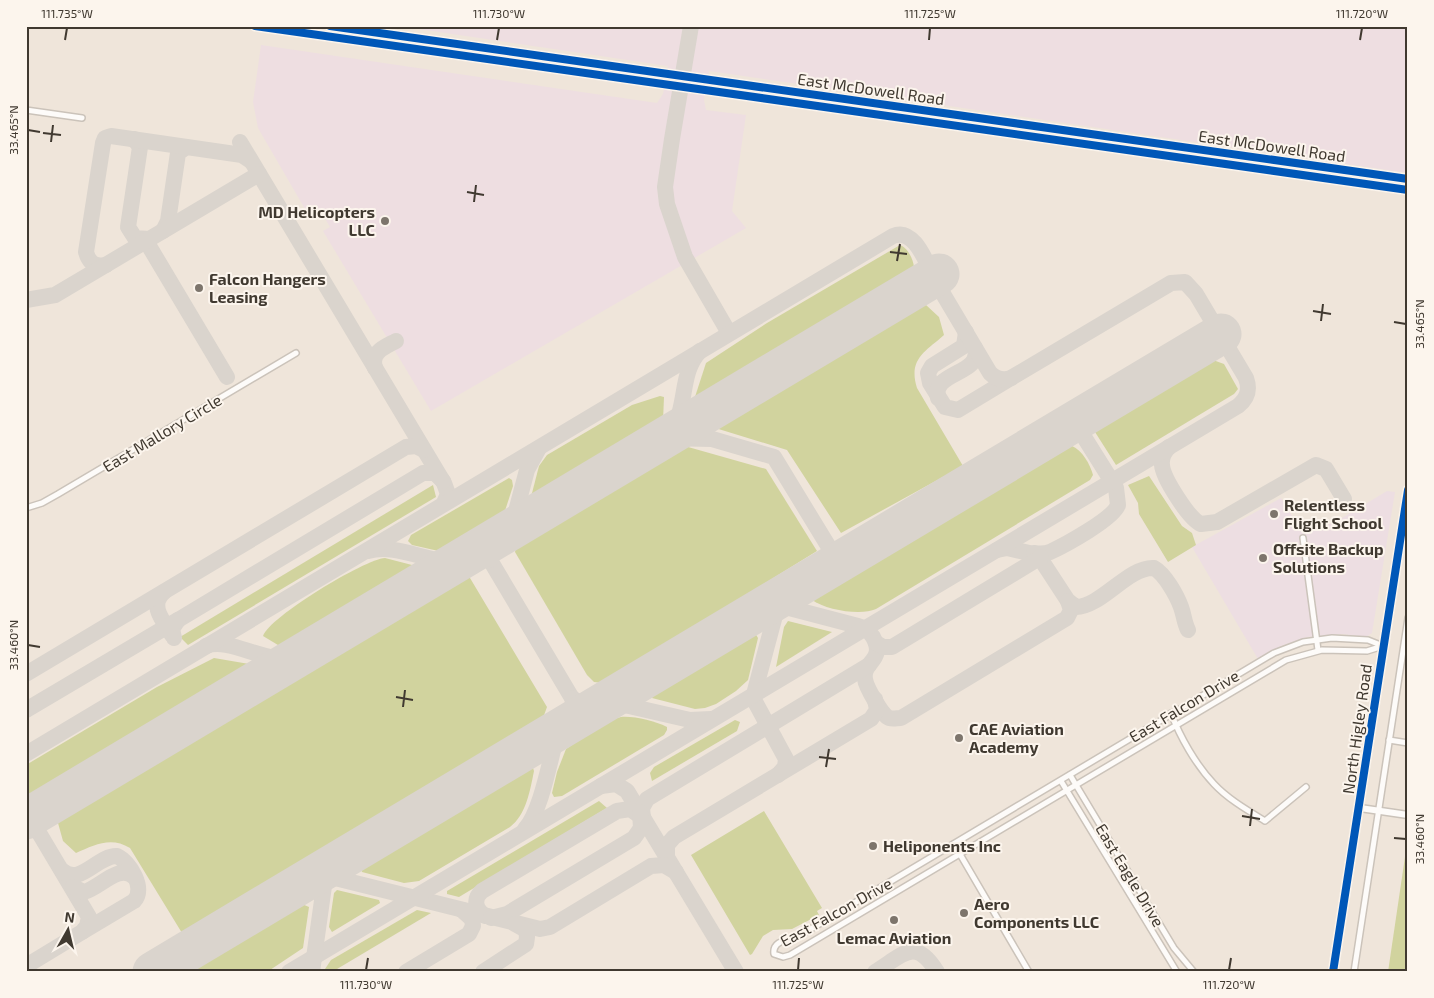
<svg xmlns="http://www.w3.org/2000/svg" width="1434" height="998" font-family="'Exo 2',sans-serif">
<style>
.commercial{fill:#eddee2}
.industrial{fill:#eedee1}
.green{fill:#d1d39e}
.lines{fill:none;stroke-linecap:round;stroke-linejoin:round}
.taxiway{stroke:#dad4cd;stroke-width:16}
.runway{stroke:#dad4cd;stroke-width:41}
.minor-casing{stroke:#cbc3ba;stroke-width:8}
.tertiary-casing{stroke:#cbc3ba;stroke-width:9}
.secondary-casing{stroke:#cbc3ba;stroke-width:10}
.minor{stroke:#fdfbf9;stroke-width:5}
.tertiary{stroke:#fdfbf9;stroke-width:6}
.secondary{stroke:#fdfbf9;stroke-width:8}
.cycleway-casing{stroke:#fcf5ed;stroke-width:11}
.cycleway{stroke:#0057b8;stroke-width:8}
.ticks{fill:none;stroke:#403930;stroke-width:2}
.poi-dot{fill:#7d756c;stroke:#fcf5ed;stroke-width:2}
.labels{text-anchor:middle;stroke-width:4;stroke-linejoin:round;paint-order:stroke}
.street-label{font-size:16px;fill:#403930;stroke:#fcf5ed}
.poi-label{font-size:16px;font-weight:bold;fill:#403930;stroke:#fcf5ed;text-anchor:start}
.neatline{fill:none;stroke:#403930;stroke-width:2}
.ticks-label{font-size:12px;text-anchor:middle;fill:#403930}
</style>
<rect width="100%" height="100%" fill="#efe5da"/>
<path class="commercial" d="M1387,491L1395,492L1372,633L1366,637L1343,634L1307,637L1281,646L1258,659L1192,547L1281,498L1297,524L1304,523L1312,527L1319,524L1321,528L1342,518Z"/>
<path class="industrial" d="M398,26H1408V173L709,71L704,100L706,110L746,115L732,211L746,228L431,411L323,231L330,227L323,215L305,209L258,128L253,102L261,45L657,103L663,94L668,66Z"/>
<g class="green">
<path d="M900,245C908,248 913,259 914,267L911,274L693,403L706,363L767,323Z"/>
<path d="M926,305L939,317L944,335C925,352 908,359 917,388L963,466L841,533L787,450L712,427L907,310Z"/>
<path d="M1213,360L1224,364L1238,389L1234,394L1116,465L1095,432Z"/>
<path d="M660,396L664,397L663,421L537,497H531L539,466L547,455L632,405Z"/>
<path d="M681,445L766,469L817,551L603,683L594,682L587,675L515,552L516,546L522,540Z"/>
<path d="M1072,446C1082,450 1090,464 1093,475L1090,480L876,609C861,616 826,610 812,600Z"/>
<path d="M1149,476L1182,526L1192,533L1196,545L1168,562L1139,514L1138,503L1128,485Z"/>
<path d="M509,478L512,480L513,486L503,517L443,552L412,545L408,541L411,535Z"/>
<path d="M433,485L436,497L188,645L180,637Z"/>
<path d="M385,558L412,565L415,569L288,645H278L263,636C269,617 365,559 385,558Z"/>
<path d="M460,577L470,578L547,707L543,718L182,933L130,848C111,836 94,845 76,853L63,841L58,823L71,809Z"/>
<path d="M788,621L832,632L776,667L784,627Z"/>
<path d="M755,633L758,638L748,680L736,691L716,704L705,708L695,709L652,698L654,694Z"/>
<path d="M214,658L255,665L42,793L33,796L27,792L26,765L157,687Z"/>
<path d="M621,717C635,716 654,721 667,727V730L664,735L562,796L554,797L552,793L557,772L566,749L609,720Z"/>
<path d="M735,720L740,722L737,731L652,781L650,773L654,767Z"/>
<path d="M529,768H533L534,771C530,791 526,815 510,827L419,881L404,883L362,872L361,869Z"/>
<path d="M599,801L607,808L459,897L447,894V891Z"/>
<path d="M764,811L822,908L817,911L819,915L792,929L773,930L763,936L752,954L750,955L691,855Z"/>
<path d="M1406,850L1408,972H1388Z"/>
<path d="M337,890L379,900L380,903L332,932L329,927L334,893Z"/>
<path d="M302,904L309,907L303,948L267,972H189Z"/>
<path d="M417,910L431,913L332,972H323L331,960Z"/>
</g>
<g class="lines">
<g class="taxiway">
<path d="M691,26L672,139L665,187L667,204L685,257L729,333"/>
<path d="M134,139L140,147L128,227L135,238L149,239"/>
<path d="M240,142L444,483L448,494L444,503"/>
<path d="M163,231L168,221L178,153L186,147"/>
<path d="M146,241L227,377"/>
<path d="M106,265C95,267 89,263 86,252L103,143L105,138L111,136L242,155L251,161"/>
<path d="M26,300L55,295L259,174"/>
<path d="M966,332L964,346L932,366L928,373L930,383L945,407L958,410L1011,378"/>
<path d="M375,368C370,352 385,347 396,341"/>
<path d="M938,398C931,371 983,375 975,348"/>
<path d="M665,438L712,439L774,457L838,562"/>
<path d="M665,438C690,416 677,374 700,351"/>
<path d="M1169,447C1164,452 1161,457 1162,465C1163,478 1189,519 1201,524L1217,522L1316,465L1326,469L1344,499"/>
<path d="M511,530L527,470L538,450"/>
<path d="M500,537L492,544L490,560L572,698C579,721 562,718 557,735C550,759 541,812 525,829"/>
<path d="M997,550L1007,548L1038,555L1068,601L1076,607C1101,607 1129,566 1154,568C1165,574 1177,596 1181,607C1184,615 1184,622 1188,630"/>
<path d="M368,551C397,543 428,563 457,562"/>
<path d="M1034,553C1040,554 1045,554 1050,552C1065,545 1113,519 1118,505L1116,488L1074,421"/>
<path d="M466,557L480,555L490,560"/>
<path d="M164,592C148,605 164,622 172,635"/>
<path d="M770,603L858,626C866,628 869,631 873,637C886,661 862,661 865,679C866,687 882,715 889,718C893,719 897,718 901,718L1067,618L1071,610L1068,601"/>
<path d="M174,638L172,629L178,620L423,473H435L443,481"/>
<path d="M876,643L883,647H892L1041,557"/>
<path d="M206,646C231,636 270,668 299,656"/>
<path d="M26,674L406,447L416,446L424,450"/>
<path d="M572,698L586,707L607,701L690,720L711,719"/>
<path d="M26,710L178,620"/>
<path d="M26,754L893,236C914,227 926,262 934,277"/>
<path d="M778,775L785,767L786,759L753,698L780,597"/>
<path d="M601,786L616,784L627,791L736,972"/>
<path d="M26,811L89,917L87,926L82,932L26,966"/>
<path d="M643,818L642,808L647,799L869,665"/>
<path d="M667,858V845L674,837L871,719L877,710L875,699"/>
<path d="M63,871C80,886 98,855 117,856C130,862 146,889 134,901L82,932"/>
<path d="M306,881L322,876L331,877L540,929L550,927L651,866L664,865L676,872"/>
<path d="M73,887L84,892C100,888 119,863 134,877"/>
<path d="M485,916C475,909 473,899 482,891L617,811L630,809L643,818"/>
<path d="M491,918L507,914L634,838L641,828L640,812"/>
<path d="M289,972L1238,406C1248,398 1250,389 1246,378L1196,294L1185,282L1171,283L1011,378C1003,381 996,379 990,373L933,277"/>
<path d="M312,972L325,879L331,869L339,861"/>
<path d="M406,972L469,934L473,926L472,919L462,910"/>
<path d="M483,972L526,944L527,937L526,930L515,924"/>
<path d="M875,972C903,955 915,936 937,972"/>
</g>
<g class="runway">
<path d="M26,819L939,274"/>
<path d="M153,972L1221,334"/>
</g>
<g class="minor-casing">
<g id="minor">
<path d="M26,110L82,118"/>
<path d="M26,508L42,503L58,494L296,353"/>
<path d="M1303,538L1318,650"/>
<path d="M1332,638L1368,640L1383,646L1367,651L1322,650L1286,660L790,955L783,957L774,954C772,940 789,940 799,936L1274,653L1303,642Z"/>
<path d="M1171,713C1180,737 1196,765 1214,784C1228,799 1247,810 1265,821L1306,787"/>
<path d="M1389,740L1408,743"/>
<path d="M1070,775L1174,948L1194,972"/>
<path d="M1061,781L1177,972"/>
<path d="M954,844L1029,972"/>
<path d="M1354,972L1408,618"/>
</g>
</g>
<g class="tertiary-casing">
<path id="tertiary" d="M1360,808L1408,815"/>
</g>
<g class="secondary-casing">
<g id="secondary">
<path d="M255,26L1408,190"/>
<path d="M330,26L1408,179"/>
<path d="M1333,972L1408,490"/>
</g>
</g>
<use href="#minor" class="minor"/>
<use href="#tertiary" class="tertiary"/>
<use href="#secondary" class="secondary"/>
<g class="cycleway-casing">
<g id="cycleway">
<path d="M255,26L1408,190"/>
<path d="M330,26L1408,179"/>
<path d="M1333,972L1408,490"/>
</g>
</g>
<use href="#cycleway" class="cycleway"/>
</g>
<path class="ticks" d="M65,40L67,28M497,40L499,28M929,40L930,28M1360,40L1362,28M28,130L40,132M43,133L61,135M51,142L53,125M467,192L484,195M474,202L476,185M890,252L907,254M897,261L900,244M1313,311L1331,314M1321,321L1323,304M1394,322L1406,324M28,645L40,647M396,697L413,700M403,707L405,690M819,757L836,759M826,767L829,749M1242,816L1260,819M1250,826L1252,809M1394,838L1406,839M366,970L368,958M798,970L799,958M1229,970L1231,958"/>
<g class="poi-dot">
<circle cx="385" cy="221" r="5"/>
<circle cx="199" cy="288" r="5"/>
<circle cx="1274" cy="514" r="5"/>
<circle cx="1263" cy="558" r="5"/>
<circle cx="959" cy="738" r="5"/>
<circle cx="873" cy="846" r="5"/>
<circle cx="964" cy="913" r="5"/>
<circle cx="894" cy="920" r="5"/>
</g>
<g class="labels">
<g class="street-label">
<text transform="translate(871 89) rotate(8)" y="6">East McDowell Road</text>
<text transform="translate(1272 146) rotate(8)" y="6">East McDowell Road</text>
<text transform="translate(162 433) rotate(-31)" y="6">East Mallory Circle</text>
<text transform="translate(1184 706) rotate(-31)" y="6">East Falcon Drive</text>
<text transform="translate(1357 729) rotate(-82)" y="6">North Higley Road</text>
<text transform="translate(1130 875) rotate(59)" y="6">East Eagle Drive</text>
<text transform="translate(836 912) rotate(-29)" y="6">East Falcon Drive</text>
</g>
<g class="poi-label">
<text x="375" y="218" text-anchor="end">MD Helicopters<tspan x="375" dy="18">LLC</tspan></text>
<text x="209" y="285">Falcon Hangers<tspan x="209" dy="18">Leasing</tspan></text>
<text x="1284" y="511">Relentless<tspan x="1284" dy="18">Flight School</tspan></text>
<text x="1273" y="555">Offsite Backup<tspan x="1273" dy="18">Solutions</tspan></text>
<text x="969" y="735">CAE Aviation<tspan x="969" dy="18">Academy</tspan></text>
<text x="883" y="852">Heliponents Inc</text>
<text x="974" y="910">Aero<tspan x="974" dy="18">Components LLC</tspan></text>
<text x="894" y="944" text-anchor="middle">Lemac Aviation</text>
</g>
</g>
<rect width="1434" height="998" fill="none" stroke="#fcf5ed" stroke-width="55"/>
<g transform="translate(68 930) rotate(8)" stroke="#fcf5ed" stroke-width="4" paint-order="stroke">
<path d="M0-4L9 19L0 12L-9 19Z" fill="#403930"/>
<text y="-8" font-size="14" font-weight="bold" text-anchor="middle" fill="#403930">N</text>
</g>
<rect x="28" y="28" width="1378" height="942" class="neatline"/>
<g class="ticks-label">
<text x="67" y="18">111.735°W</text>
<text x="499" y="18">111.730°W</text>
<text x="930" y="18">111.725°W</text>
<text x="1362" y="18">111.720°W</text>
<text transform="translate(14 130) rotate(-90)" y="4">33.465°N</text>
<text transform="translate(1420 324) rotate(-90)" y="4">33.465°N</text>
<text transform="translate(14 645) rotate(-90)" y="4">33.460°N</text>
<text transform="translate(1420 839) rotate(-90)" y="4">33.460°N</text>
<text x="366" y="989">111.730°W</text>
<text x="798" y="989">111.725°W</text>
<text x="1229" y="989">111.720°W</text>
</g>
</svg>
